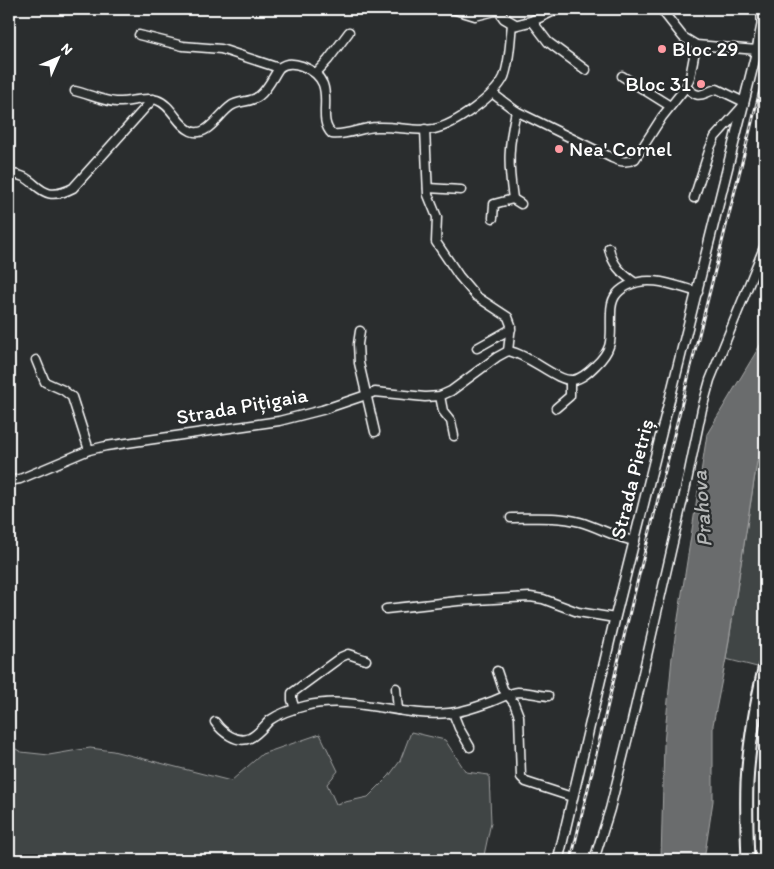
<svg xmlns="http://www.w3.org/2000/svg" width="774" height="869" font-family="Itim,sans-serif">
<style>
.green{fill:#414445;stroke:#a0a2a2}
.water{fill:#6a6c6d;stroke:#a6a7a7}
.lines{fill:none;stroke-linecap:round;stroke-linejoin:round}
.minor-casing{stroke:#fff;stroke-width:11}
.major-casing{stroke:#fff;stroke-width:12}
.highway-casing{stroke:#fff;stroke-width:15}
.minor{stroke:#2a2d2e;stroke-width:8}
.major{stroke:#2a2d2e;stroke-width:9}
.highway{stroke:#2a2d2e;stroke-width:11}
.rail-casing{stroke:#fff;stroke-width:3}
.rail{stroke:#2a2d2e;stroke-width:1;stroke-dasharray:4;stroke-linecap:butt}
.poi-dot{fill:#ff9aa2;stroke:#2a2d2e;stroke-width:2}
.labels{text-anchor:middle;stroke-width:4.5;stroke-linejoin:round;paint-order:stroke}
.poi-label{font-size:21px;fill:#fff;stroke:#2a2d2e;text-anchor:start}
.street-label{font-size:21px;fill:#fff;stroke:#2a2d2e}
.water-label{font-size:22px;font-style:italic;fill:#b4b6b6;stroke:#2a2d2e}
</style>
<rect width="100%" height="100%" fill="#2a2d2e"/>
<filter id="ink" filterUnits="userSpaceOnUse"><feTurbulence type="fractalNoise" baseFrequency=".02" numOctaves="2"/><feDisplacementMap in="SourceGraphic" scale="10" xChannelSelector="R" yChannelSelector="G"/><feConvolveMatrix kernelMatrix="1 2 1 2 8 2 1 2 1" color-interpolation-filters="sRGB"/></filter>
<g filter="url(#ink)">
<g class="green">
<path d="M765,446V669L726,659L757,462Z"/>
<path d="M411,732L445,740L466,772L489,775L491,822L483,860H9V745L21,752L49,755L90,748L113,751L231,781L262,754L320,734L338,771L327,784L336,804L368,797L389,776L400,761Z"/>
</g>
<path class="water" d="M765,337V446L757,462L726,659L713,725V801L704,860H661L664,744L672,657L707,434Z"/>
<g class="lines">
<g class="minor-casing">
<g id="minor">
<path d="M452,9L475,16L499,10"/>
<path d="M661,9L683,37L696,45L757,50"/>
<path d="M532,21L548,42L586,70"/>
<path d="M139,35L183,46L221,49L279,68"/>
<path d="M316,73L328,60L349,32"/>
<path d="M622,76L670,106"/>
<path d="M686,87C701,101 701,93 717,89L744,102"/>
<path d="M75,91C88,94 103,101 116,102C129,103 143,96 157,100C172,105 177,125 191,131C207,138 219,114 231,106C239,100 251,103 259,96C268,89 273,77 279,68C286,62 294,63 302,66C343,82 313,116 332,134C347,136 362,127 377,127C396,126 416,132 434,129C455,125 495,96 504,77C510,61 510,41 512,24"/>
<path d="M492,93L516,111L612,158C621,162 627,163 635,159L662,117L686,87L690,77L696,45"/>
<path d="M425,129L428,195L437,217L436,242L459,276L476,296L508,317L511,325L508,351"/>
<path d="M9,174C39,173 36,207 73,188L153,99"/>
<path d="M428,188L461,190"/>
<path d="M694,198L710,148L715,137L743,106"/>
<path d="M513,199C508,163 508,147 516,111"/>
<path d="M493,218L494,204L513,199L521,204"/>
<path d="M609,248C612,264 621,273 634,282"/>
<path d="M360,331L358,344L359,363L375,432"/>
<path d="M477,348L511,329"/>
<path d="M36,360L45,382L63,390L72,397L89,450"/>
<path d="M440,396L443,411L451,421L454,436"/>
<path d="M556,408L570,396V380"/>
<path d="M9,481L20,479L89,450L106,446L279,421L322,410L375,392L425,397L440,396L451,391L497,357L508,351C529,354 557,382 573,380C582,379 590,371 596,365C615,347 610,337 611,313C611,299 616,292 627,286C650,274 675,286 698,292"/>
<path d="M511,518C533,518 558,516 580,522C598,527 616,538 635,541"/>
<path d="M386,609L458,601L530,597L543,599L578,612L615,618"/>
<path d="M497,671L503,689L514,703L519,716L521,777L526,782L572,797"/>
<path d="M396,688L398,710"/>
<path d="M295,709L292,700V693L341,657L348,654L366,660"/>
<path d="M453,713L459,728L470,747"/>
<path d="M215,722C222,732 237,744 250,738C258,734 264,726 270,720C280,713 293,709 305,706C354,694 401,718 449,713C464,712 479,706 493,701C501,698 509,693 518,692C528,692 538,695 548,696"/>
<path d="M594,860L610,809L632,721L686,486L702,409L710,380L765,245"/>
</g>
</g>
<g class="major-casing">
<g id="major">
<path d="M498,9L504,18L516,25L532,21L557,9"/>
<path d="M558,860L615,618L757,50L762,25V9"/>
</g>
</g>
<g class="highway-casing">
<path id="highway" d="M748,860C747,835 746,809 747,783C749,743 756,704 765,665"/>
</g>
<use href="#minor" class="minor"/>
<use href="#major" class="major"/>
<use href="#highway" class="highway"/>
<g class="rail-casing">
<path id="rail" d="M571,860L631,607L765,70"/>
</g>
<use href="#rail" class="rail"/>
</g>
</g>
<g class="poi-dot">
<circle cx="662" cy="49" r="5"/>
<circle cx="701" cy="84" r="5"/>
<circle cx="559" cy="149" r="5"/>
</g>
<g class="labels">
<g class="poi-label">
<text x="672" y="56">Bloc 29</text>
<text x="691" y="91" text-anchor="end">Bloc 31</text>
<text x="569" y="156">Nea' Cornel</text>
</g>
<g class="street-label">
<text transform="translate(242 406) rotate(-10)" y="7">Strada Pițigaia</text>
<text transform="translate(632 479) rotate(-76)" y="7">Strada Pietriș</text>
</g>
<g class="water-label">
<text transform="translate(701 509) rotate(-94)" y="8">Prahova</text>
</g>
</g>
<rect width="774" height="869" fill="none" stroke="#2a2d2e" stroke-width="30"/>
<rect x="15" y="15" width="744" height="839" fill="none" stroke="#fff" stroke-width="2" filter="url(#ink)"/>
<g transform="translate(58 58) rotate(45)" stroke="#2a2d2e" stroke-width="4" paint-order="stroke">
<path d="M0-4L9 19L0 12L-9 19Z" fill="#ffffff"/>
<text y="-8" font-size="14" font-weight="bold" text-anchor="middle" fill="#ffffff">N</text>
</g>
</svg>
